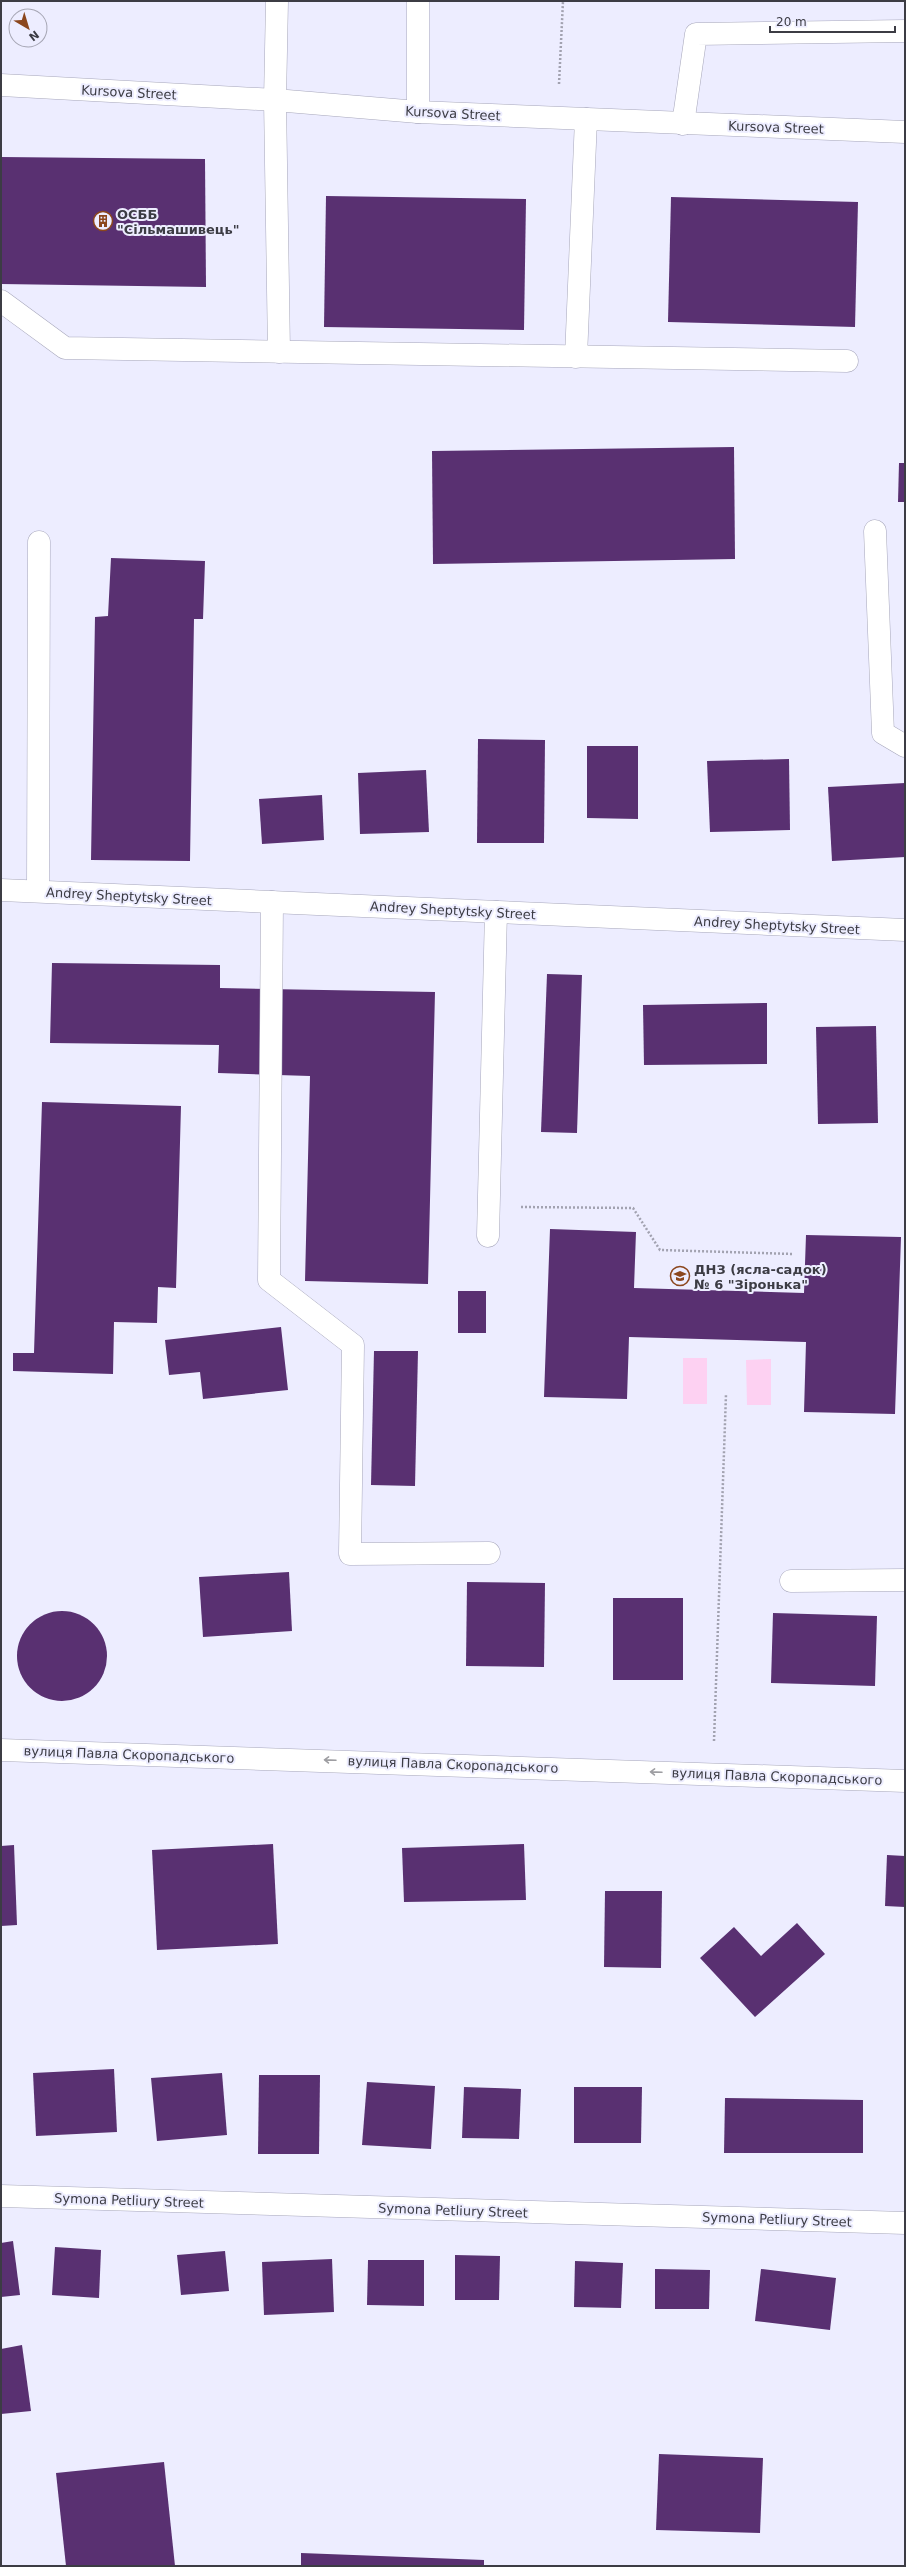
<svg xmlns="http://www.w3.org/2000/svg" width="906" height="2567" font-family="'DejaVu Sans',sans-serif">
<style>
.green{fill:#fdd1f2}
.building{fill:#593071}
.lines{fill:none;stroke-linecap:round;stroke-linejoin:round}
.minor-casing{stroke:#a7a7bb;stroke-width:23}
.path{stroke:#a2a2b0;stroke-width:2.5;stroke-dasharray:2 2;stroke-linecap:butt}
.minor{stroke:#fff;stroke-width:22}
.oneway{stroke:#9e9ea2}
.labels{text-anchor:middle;stroke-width:4;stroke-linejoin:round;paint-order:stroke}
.street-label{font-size:13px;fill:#3c3c44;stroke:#ededff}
.poi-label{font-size:13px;font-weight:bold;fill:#3c3c44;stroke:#ededff;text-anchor:start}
</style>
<rect width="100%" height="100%" fill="#ededff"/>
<g class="green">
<rect x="683" y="1358" width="24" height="46"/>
<path d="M771,1359V1405H747L746,1360Z"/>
</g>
<g class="building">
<path d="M1,157L205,159L206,287L1,284Z"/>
<path d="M326,196L526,199L524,330L324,327Z"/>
<path d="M671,197L858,202L855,327L668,322Z"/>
<path d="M734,447L735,559L433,564L432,451Z"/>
<path d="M899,463H905V502H898Z"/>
<path d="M111,558L205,561L203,619H194L190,861L91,860L95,617L108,616Z"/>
<path d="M478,739L545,740L544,843H477Z"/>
<path d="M587,746H638V819L587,818Z"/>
<path d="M789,759L790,830L710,832L707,761Z"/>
<path d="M426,770L429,832L360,834L358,773Z"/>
<path d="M905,783V857L832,861L828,787Z"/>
<path d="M322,795L324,840L262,844L259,799Z"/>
<path d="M52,963L220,965V988L435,992L428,1284L305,1281L310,1076L218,1073L219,1045L50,1043Z"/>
<path d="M547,974L582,975L577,1133L541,1132Z"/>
<path d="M767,1003V1064L644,1065L643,1005Z"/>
<path d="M876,1026L878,1123L818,1124L816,1027Z"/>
<path d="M42,1102L181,1106L176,1288L158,1287L157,1323L114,1322L113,1374L13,1371V1353H34Z"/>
<path d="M550,1229L636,1232L634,1288L804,1293L806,1235L901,1237L895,1414L804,1412L806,1342L629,1337L627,1399L544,1397Z"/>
<rect x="458" y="1291" width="28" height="42"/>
<path d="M281,1327L288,1390L203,1399L200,1372L169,1375L165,1340Z"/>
<path d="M374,1351H418L415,1486L371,1485Z"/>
<path d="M289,1572L292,1631L203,1637L199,1577Z"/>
<path d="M467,1582L545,1583L544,1667L466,1666Z"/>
<rect x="613" y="1598" width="70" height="82"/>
<circle cx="62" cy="1656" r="45"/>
<path d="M773,1613L877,1616L875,1686L771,1683Z"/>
<path d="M273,1844L278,1944L157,1950L152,1850Z"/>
<path d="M524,1844L526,1900L404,1902L402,1848Z"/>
<path d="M14,1845L17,1925L1,1926V1846Z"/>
<path d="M887,1855L905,1856V1907L885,1906Z"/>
<path d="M605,1891H662L661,1968L604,1967Z"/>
<path d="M797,1923L825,1954L755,2017L700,1958L734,1927L761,1956Z"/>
<path d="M114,2069L117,2132L36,2136L33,2073Z"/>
<path d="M222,2073L227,2135L157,2141L151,2078Z"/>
<path d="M259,2075H320L319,2154H258Z"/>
<path d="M367,2082L435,2086L431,2149L362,2145Z"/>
<path d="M464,2087L521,2089L519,2139L462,2138Z"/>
<path d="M574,2087H642L641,2143H574Z"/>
<path d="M725,2098L863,2100V2153H724Z"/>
<path d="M13,2241L20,2295L1,2297V2243Z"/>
<path d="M55,2247L101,2250L99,2298L52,2295Z"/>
<path d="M225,2251L229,2291L181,2295L177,2255Z"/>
<path d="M455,2255L500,2256L499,2300H455Z"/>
<path d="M332,2259L334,2312L264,2315L262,2262Z"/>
<path d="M368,2260H424V2306L367,2305Z"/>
<path d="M575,2261L623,2263L621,2308L574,2307Z"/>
<path d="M655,2269L710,2270L709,2309H655Z"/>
<path d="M761,2269L836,2278L830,2330L755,2321Z"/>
<path d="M22,2345L31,2411L1,2414V2349Z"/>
<path d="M659,2454L763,2458L760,2533L656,2530Z"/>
<path d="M164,2462L175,2566H66L56,2473Z"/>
<path d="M301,2553L484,2560V2566H301Z"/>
</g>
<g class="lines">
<g class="minor-casing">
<g id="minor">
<path d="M277,1L275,100L279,352"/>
<path d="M1,85L275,100L418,112L905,132"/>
<path d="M418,112V1"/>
<path d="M683,124L696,34L905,31"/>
<path d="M1,301L65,348L847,361"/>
<path d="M576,357L586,119"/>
<path d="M875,531L883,733L905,746"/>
<path d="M1,890L905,930"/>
<path d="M38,891L39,542"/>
<path d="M272,902L269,1280L353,1345L350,1554L489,1553"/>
<path d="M488,1236L496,912"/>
<path d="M791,1581L905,1580"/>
<path d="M1,1750L905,1781"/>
<path d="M1,2196L905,2223"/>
</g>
</g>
<g class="path">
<path d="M559,84L563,1"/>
<path d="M521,1207L633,1208L660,1250L794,1254"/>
<path d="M714,1741L726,1394"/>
</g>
<use href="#minor" class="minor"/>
</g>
<defs><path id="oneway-shaft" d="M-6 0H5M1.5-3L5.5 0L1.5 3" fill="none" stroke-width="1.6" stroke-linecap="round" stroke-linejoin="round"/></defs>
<g class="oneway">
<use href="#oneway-shaft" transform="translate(330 1760) rotate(-178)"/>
<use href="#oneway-shaft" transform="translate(656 1772) rotate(-178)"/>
</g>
<defs>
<g id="building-ring" transform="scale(1)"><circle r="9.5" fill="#ededff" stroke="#8b461d" stroke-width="1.5"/><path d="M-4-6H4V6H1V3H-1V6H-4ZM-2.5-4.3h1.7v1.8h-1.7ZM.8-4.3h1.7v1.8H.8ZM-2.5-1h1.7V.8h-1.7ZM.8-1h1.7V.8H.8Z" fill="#8b461d"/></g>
<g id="school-ring" transform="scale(1)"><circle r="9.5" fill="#ededff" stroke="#8b461d" stroke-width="1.5"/><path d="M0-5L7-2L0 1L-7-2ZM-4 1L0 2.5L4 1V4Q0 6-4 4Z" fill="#8b461d"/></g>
</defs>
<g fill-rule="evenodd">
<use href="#building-ring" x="103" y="221"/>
<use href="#school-ring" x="680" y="1276"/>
</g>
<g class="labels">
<g class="street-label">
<text transform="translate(129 92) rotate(3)" y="5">Kursova Street</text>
<text transform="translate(453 113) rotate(3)" y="5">Kursova Street</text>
<text transform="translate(776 127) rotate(2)" y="5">Kursova Street</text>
<text transform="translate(129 896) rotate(3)" y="5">Andrey Sheptytsky Street</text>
<text transform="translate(453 910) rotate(3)" y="5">Andrey Sheptytsky Street</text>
<text transform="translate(777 925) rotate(3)" y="5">Andrey Sheptytsky Street</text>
<text transform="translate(129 1754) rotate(2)" y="5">вулиця Павла Скоропадського</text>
<text transform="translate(453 1764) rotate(2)" y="5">вулиця Павла Скоропадського</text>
<text transform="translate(777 1776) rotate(2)" y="5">вулиця Павла Скоропадського</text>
<text transform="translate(129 2200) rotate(2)" y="5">Symona Petliury Street</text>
<text transform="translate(453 2210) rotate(2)" y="5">Symona Petliury Street</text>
<text transform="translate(777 2219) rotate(2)" y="5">Symona Petliury Street</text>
</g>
<g class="poi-label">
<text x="117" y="219">ОСББ<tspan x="117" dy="15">"Сільмашивець"</tspan></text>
<text x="694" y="1274">ДНЗ (ясла-садок)<tspan x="694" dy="15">№ 6 "Зіронька"</tspan></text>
</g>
</g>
<rect width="906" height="2567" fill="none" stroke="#3c3c44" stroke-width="4"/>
<g transform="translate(28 28) rotate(142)"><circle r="19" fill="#ededff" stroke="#a6a6b4"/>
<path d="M0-3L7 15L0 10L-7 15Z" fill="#8b461d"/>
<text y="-6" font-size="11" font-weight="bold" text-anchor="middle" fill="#3c3c44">N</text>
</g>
<path d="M770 26v6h125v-6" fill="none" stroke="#3c3c44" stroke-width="2"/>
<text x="776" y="26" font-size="12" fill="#3c3c44" stroke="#ededff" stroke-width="3" paint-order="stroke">20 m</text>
</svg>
